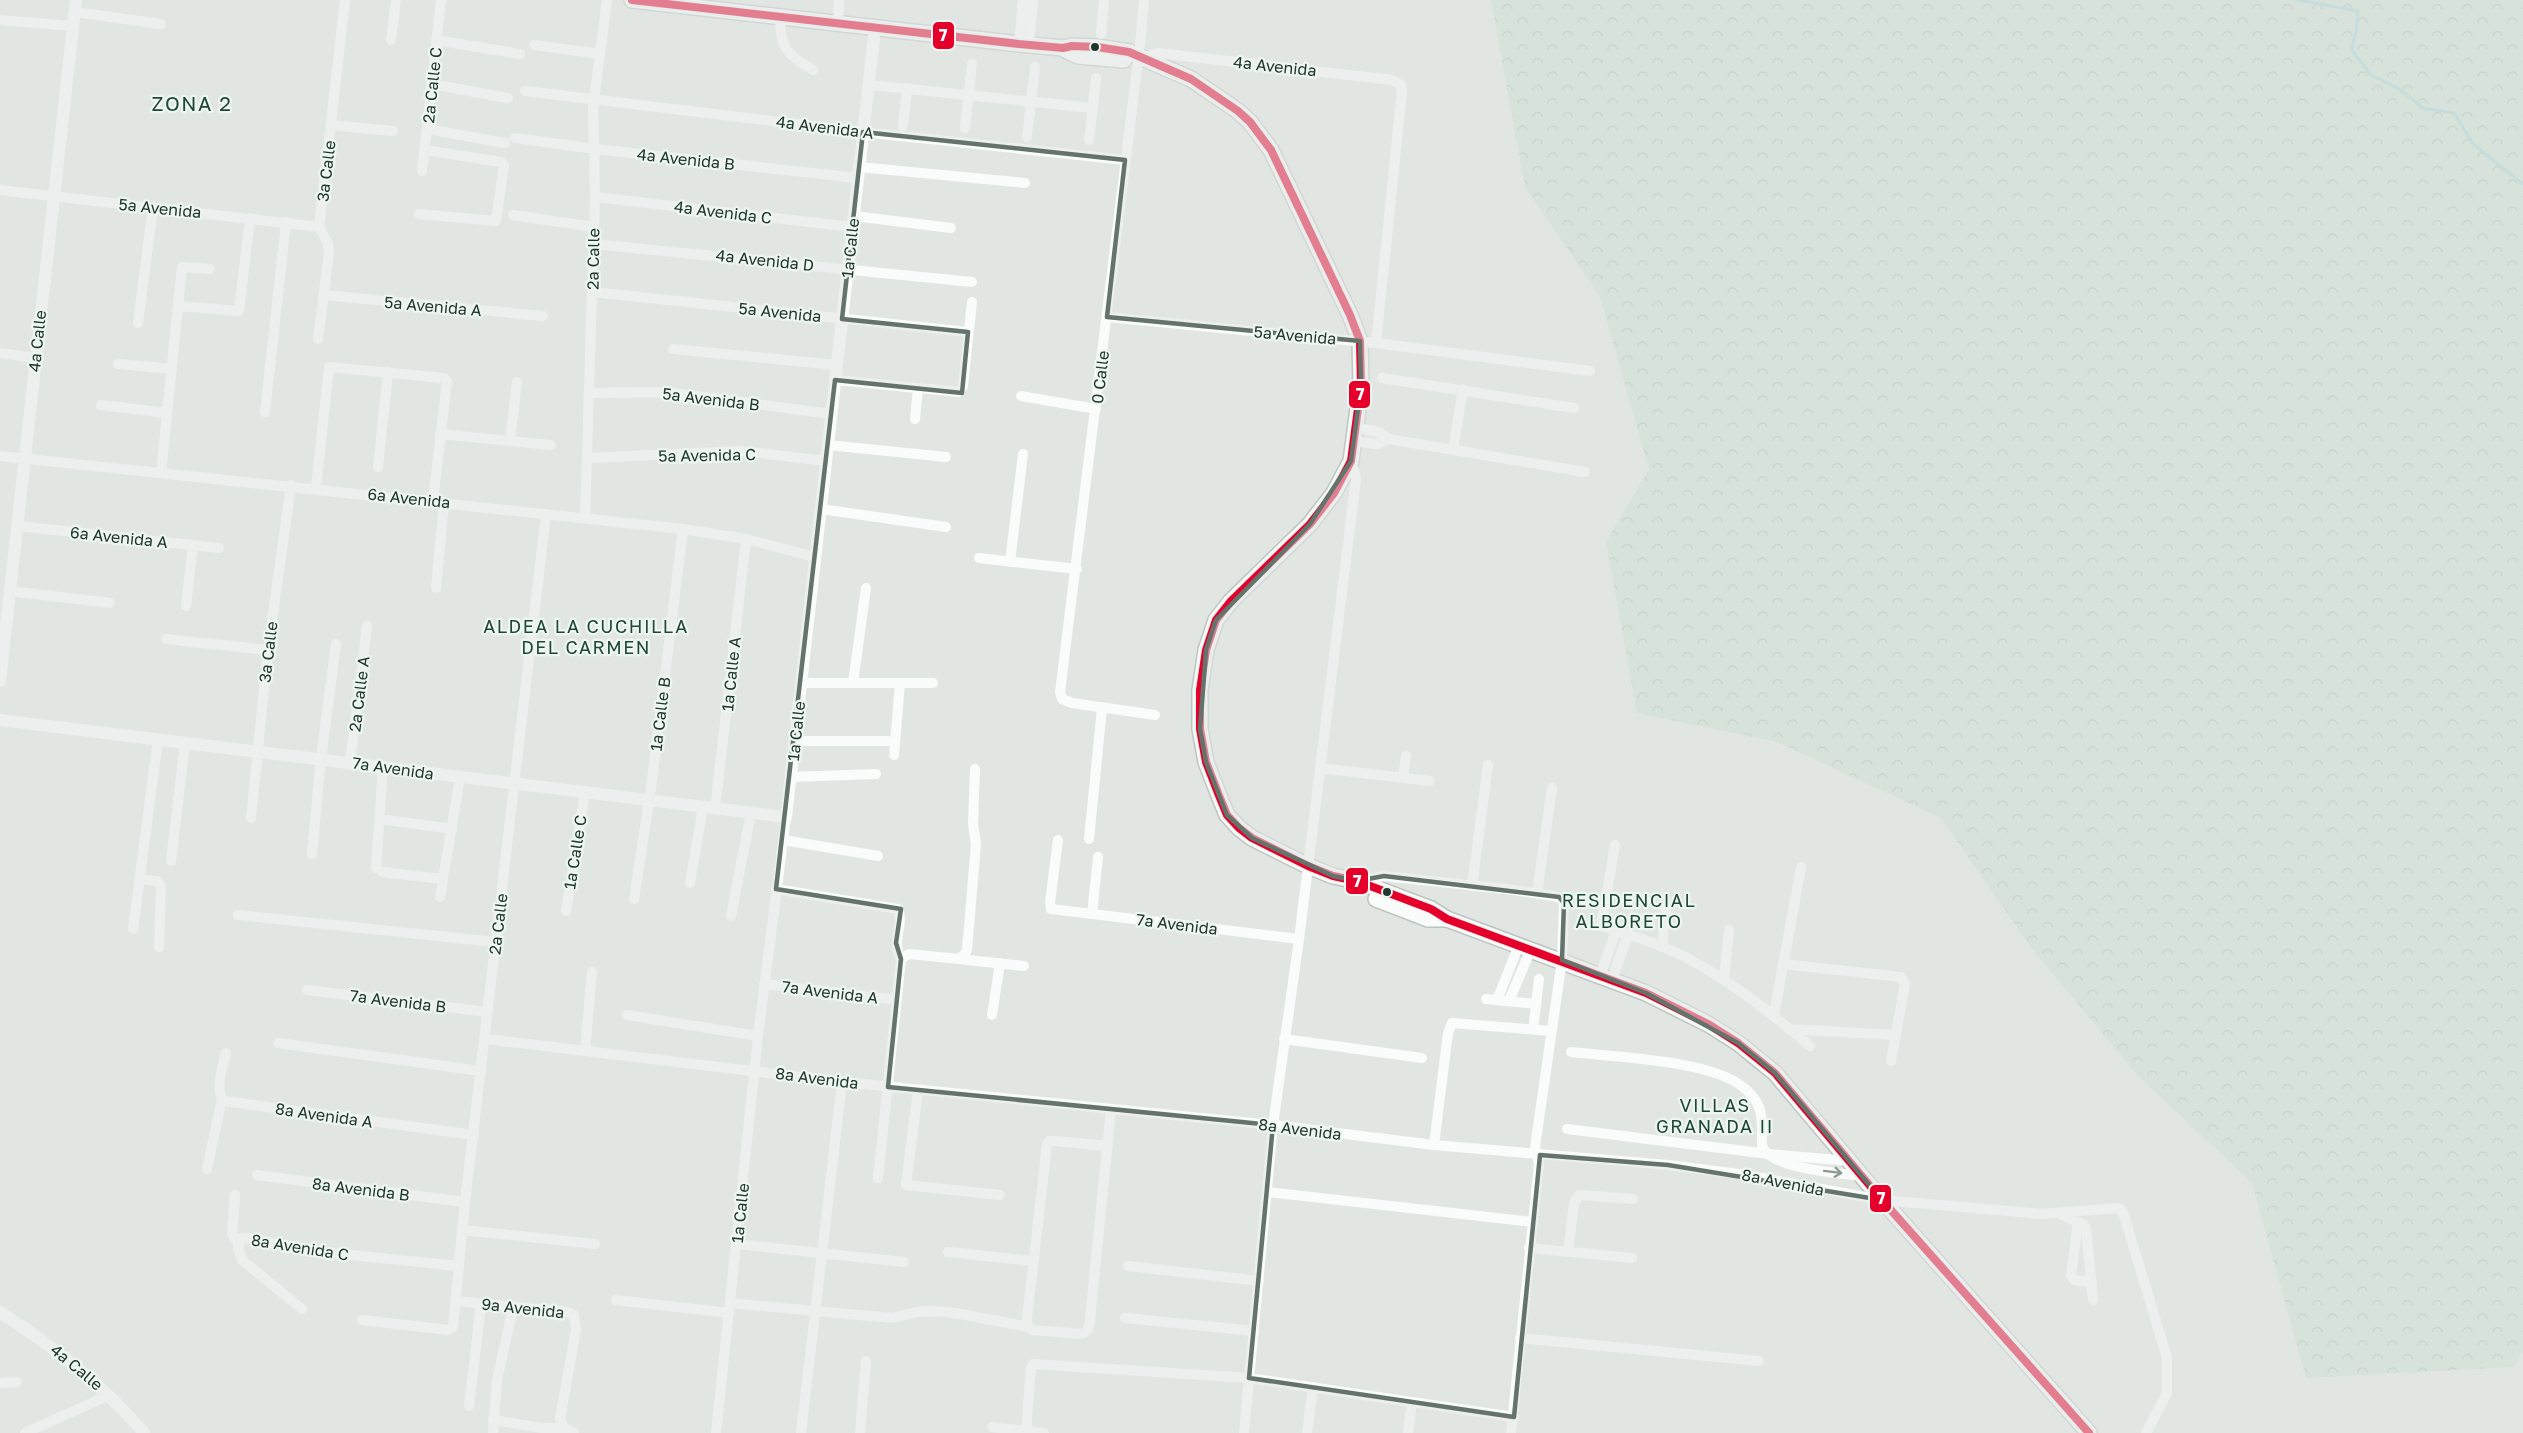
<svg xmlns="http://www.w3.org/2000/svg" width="2523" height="1433" font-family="'Golos Text',sans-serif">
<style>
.forest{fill:url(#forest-crowns)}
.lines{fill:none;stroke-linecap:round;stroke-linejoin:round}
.stream{stroke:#a3d3d2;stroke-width:3}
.secondary-casing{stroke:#bdc5c1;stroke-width:18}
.minor{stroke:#fafbfb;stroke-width:10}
.tertiary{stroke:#fafbfb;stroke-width:12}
.secondary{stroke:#fafbfb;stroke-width:15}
.bus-1-casing{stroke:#eef6f1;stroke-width:12}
.bus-1{stroke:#e4002b;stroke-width:8}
.oneway{stroke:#8e9994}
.marked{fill:none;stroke:#64746d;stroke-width:4.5;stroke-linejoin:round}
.bus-dot{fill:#21372d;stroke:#eef6f1;stroke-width:2}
.labels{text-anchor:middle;stroke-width:4.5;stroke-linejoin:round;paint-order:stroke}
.street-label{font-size:16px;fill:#21372d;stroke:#eef6f1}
.neighbourhood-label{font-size:18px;letter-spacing:1.5px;fill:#1f4737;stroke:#eef6f1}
.quarter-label{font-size:20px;letter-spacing:1.5px;fill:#1f4737;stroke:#eef6f1}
.line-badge{stroke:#eef6f1;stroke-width:2}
.badge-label{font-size:16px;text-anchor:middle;font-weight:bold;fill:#fff}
</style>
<defs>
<pattern id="forest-crowns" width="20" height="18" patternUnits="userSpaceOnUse" patternTransform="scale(1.5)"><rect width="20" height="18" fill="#cadfce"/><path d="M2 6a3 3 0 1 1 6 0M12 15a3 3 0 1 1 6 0" fill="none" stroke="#adc0b1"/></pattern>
</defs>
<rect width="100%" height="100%" fill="#e1e6e3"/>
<path class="forest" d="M1491,0H2523V1352L2513,1367L2306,1378L2252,1183L2137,1075L2032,949L1941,818L1777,742L1637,713L1606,542L1649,470L1600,296L1525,187Z"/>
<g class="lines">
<path class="stream" d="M2298,0L2358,11L2356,33L2351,49L2371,75L2399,89L2423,108L2454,113L2474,145L2523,184"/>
<g class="secondary-casing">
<g id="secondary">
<path d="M632,0L1019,44L1063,48L1072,46L1097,47L1129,52L1191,79L1238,111L1250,122L1271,150L1350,315L1360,341L1361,386L1351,461L1334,493L1310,524L1231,601L1216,620L1206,650L1200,690V729L1206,762L1218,793L1227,815L1239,828L1252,838L1308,866L1333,876L1357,881L1431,909L1447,919L1646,993L1708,1024L1738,1043L1775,1073L1882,1200L2089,1433"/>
<path d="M1065,50L1078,56L1124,60"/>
<path d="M1376,899L1428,919H1447"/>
</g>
</g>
<g class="minor">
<path d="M75,12L161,24"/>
<path d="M780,17C780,48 787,55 813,70"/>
<path d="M0,20L73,26"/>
<path d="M838,24L839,0"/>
<path d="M1101,34L1104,0"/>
<path d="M391,40L396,0"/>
<path d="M436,40L520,54"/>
<path d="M1019,44L1023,0"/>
<path d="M534,45L600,54"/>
<path d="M1029,45L1033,0"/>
<path d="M1139,56L1144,0"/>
<path d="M1143,58L1158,53L1392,80L1401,85L1402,91L1376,343"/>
<path d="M1138,61L1060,692L1062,699L1072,703L1155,715"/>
<path d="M431,84L508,98"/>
<path d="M870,85L1093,108"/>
<path d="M525,91L863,132L1125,160"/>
<path d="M331,125L393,131"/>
<path d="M903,126L907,88"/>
<path d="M965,128L972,64"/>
<path d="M427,129L505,143"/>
<path d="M1027,137L1035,67"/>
<path d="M515,138L595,149L858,178"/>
<path d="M1089,140L1096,78"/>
<path d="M859,167L1025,183"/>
<path d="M422,171L441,0"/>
<path d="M0,190L319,227"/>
<path d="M595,197L852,227"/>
<path d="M419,214L496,221L504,165L501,162L425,150"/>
<path d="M513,215L594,227"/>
<path d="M854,216L951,228"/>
<path d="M593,244L972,282"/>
<path d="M592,292L968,332"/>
<path d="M323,295L543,316"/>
<path d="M178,306L239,311L250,218"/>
<path d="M1107,317L1376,343L1590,371"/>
<path d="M138,323L153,207"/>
<path d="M318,339L329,252L328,243L319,227L345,0"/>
<path d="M673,349L837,365"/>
<path d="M0,353L35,358"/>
<path d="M118,364L172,369"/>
<path d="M1382,378L1574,408"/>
<path d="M835,380L959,392L963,386L972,302"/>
<path d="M590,393L667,392L831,414"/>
<path d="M1021,396L1096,409"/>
<path d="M101,405L167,413"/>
<path d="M265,412L286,222"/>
<path d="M915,419L918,388"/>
<path d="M1357,428L1378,432L1389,439L1585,472"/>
<path d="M440,434L551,445"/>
<path d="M510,441L517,382"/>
<path d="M1354,441L1376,444L1389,439"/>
<path d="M828,445L946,457"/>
<path d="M1453,450L1463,389"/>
<path d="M0,456L683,529L746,539L815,557"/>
<path d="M588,458L741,451L826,461"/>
<path d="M378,467L388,372"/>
<path d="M161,473L182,267L210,269"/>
<path d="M316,488L329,367L444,378L447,381L433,501"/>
<path d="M821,509L946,527"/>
<path d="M585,518L595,197L593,108L607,0"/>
<path d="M18,526L219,548"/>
<path d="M979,558L1077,569"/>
<path d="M1010,562L1023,454"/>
<path d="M436,588L444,502"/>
<path d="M10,591L110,603"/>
<path d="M186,606L193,545"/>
<path d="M166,639L268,650"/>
<path d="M801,683H933"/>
<path d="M853,683L866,588"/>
<path d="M794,741H888"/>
<path d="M894,755L900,683"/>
<path d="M350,762L367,626"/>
<path d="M1320,768L1430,781"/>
<path d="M790,777L876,774"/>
<path d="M1403,778L1406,756"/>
<path d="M715,809L746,539"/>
<path d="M251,818L268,650L291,485"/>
<path d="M387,820L452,829"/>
<path d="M1089,839L1102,708"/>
<path d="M783,840L878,856"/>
<path d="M1058,840L1050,902L1051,909L1299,939"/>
<path d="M1615,845L1601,926C1630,935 1660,944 1687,958C1732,982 1771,1013 1810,1046"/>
<path d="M312,854L321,758L336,644"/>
<path d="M171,861L185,743"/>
<path d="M376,868L383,766"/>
<path d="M382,872L443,879"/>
<path d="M140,879L157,881L161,886L159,947"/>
<path d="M1360,881L1384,876L1506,889L1554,896L1563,899L1564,903L1562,960L1535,1147L1539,1164L1511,1433"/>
<path d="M690,883L703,807"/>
<path d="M1472,886L1488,765"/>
<path d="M776,889L898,909C905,925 890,942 901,959"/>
<path d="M1537,893L1552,788"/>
<path d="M440,897L460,777"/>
<path d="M634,899L651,788L683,529"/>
<path d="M566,911L585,793"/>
<path d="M1092,914L1098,857"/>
<path d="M238,915L496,942"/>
<path d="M731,916L751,813"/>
<path d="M133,929L158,739"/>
<path d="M1662,947L1666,908"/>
<path d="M959,959L1024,966"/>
<path d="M1783,964L1901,977L1905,984L1891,1061"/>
<path d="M1600,976L1616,931"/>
<path d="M1724,979L1729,930"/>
<path d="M1612,980L1628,934"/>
<path d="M764,984L897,1000"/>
<path d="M307,990L488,1012"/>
<path d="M1486,999L1536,1004"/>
<path d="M1497,1000L1519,945"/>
<path d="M1509,1001L1531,949"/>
<path d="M627,1015L758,1036"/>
<path d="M992,1015L1000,963"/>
<path d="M1774,1015L1801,867"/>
<path d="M1534,1022L1539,979"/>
<path d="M1789,1029L1895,1035"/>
<path d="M486,1039L842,1082L1273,1125L1434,1145L1668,1165L1739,1174L1882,1200L2042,1214L2119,1208L2124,1215L2167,1358V1393L2146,1433"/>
<path d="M1284,1039L1422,1058"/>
<path d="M278,1043L481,1071"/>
<path d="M585,1050L592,972"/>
<path d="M1571,1052C1615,1057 1710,1060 1743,1087C1760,1100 1763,1114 1762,1135C1762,1139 1761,1144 1763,1148C1774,1169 1839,1173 1861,1176"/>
<path d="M226,1053C223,1066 214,1090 224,1101L474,1135"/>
<path d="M918,1090L906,1185L1000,1195"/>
<path d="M1567,1129L1769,1154L1849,1161"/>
<path d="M1434,1145L1448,1033L1452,1023L1551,1031"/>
<path d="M1108,1146L1054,1141H1049L1047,1144L1027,1319V1324L1032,1330L1082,1334C1089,1331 1089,1326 1090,1319L1111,1109"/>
<path d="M207,1169L222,1099"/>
<path d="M257,1175L465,1202"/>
<path d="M878,1178L901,959L909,954L959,959L964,955L967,950L976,844L973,824L975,769"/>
<path d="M1267,1192L1532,1222"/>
<path d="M235,1195L232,1234L238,1244"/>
<path d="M2058,1213L2084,1225L2086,1229L2093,1300"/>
<path d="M2078,1222L2071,1275L2074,1280L2092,1282"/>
<path d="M462,1230L595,1244"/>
<path d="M736,1244L904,1262"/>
<path d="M1529,1248L1632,1258"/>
<path d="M948,1252L1033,1261"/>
<path d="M1568,1252L1574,1203L1579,1195L1633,1199"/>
<path d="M1128,1266L1259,1281"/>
<path d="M616,1300L729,1313"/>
<path d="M456,1301L568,1312L574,1315L576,1330L560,1419L564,1428L574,1433"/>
<path d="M730,1303L892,1318L921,1311L949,1312L1029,1327"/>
<path d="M302,1309L242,1260L238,1248L242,1238H249L301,1250L459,1266"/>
<path d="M1125,1318L1254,1331"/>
<path d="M362,1320L448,1330L453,1327L465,1202L546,514"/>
<path d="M1520,1338L1759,1361"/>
<path d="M0,1383L17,1382"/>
<path d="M469,1406L481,1304"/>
<path d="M493,1420L542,1428H564"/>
<path d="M992,1427L1044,1433"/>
<path d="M25,1433L109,1395"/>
<path d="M493,1433L497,1380L513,1308"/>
<path d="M716,1433L758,1036L786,817"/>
<path d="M801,1433L842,1082"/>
<path d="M860,1433L866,1361"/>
<path d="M1026,1433L1031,1368L1033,1364L1249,1378L1514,1417"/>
<path d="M1244,1433L1273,1125L1299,939L1356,479L1351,461"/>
<path d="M1307,1433L1313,1387"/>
<path d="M1408,1433L1412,1402"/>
</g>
<g class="tertiary">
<path d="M0,681L76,0"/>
<path d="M0,720L786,817L875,28"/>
<path d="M0,1312C54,1347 102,1384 144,1433"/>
</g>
<use href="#secondary" class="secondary"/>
<g class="bus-1-casing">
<path id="bus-1" d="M632,0L1019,44L1063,48L1072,46L1097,47L1129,52L1191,79L1238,111L1250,122L1271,150L1350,315L1360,341L1361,386L1351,461L1334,493L1310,524L1231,601L1216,620L1206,650L1200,690V729L1206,762L1218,793L1227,815L1239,828L1252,838L1308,866L1333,876L1357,881L1431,909L1447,919L1646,993L1708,1024L1738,1043L1775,1073L1882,1200L2089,1433"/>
</g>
<use href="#bus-1" class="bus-1"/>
</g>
<defs><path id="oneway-shaft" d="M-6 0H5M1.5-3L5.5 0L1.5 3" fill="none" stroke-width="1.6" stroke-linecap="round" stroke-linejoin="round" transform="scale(1.5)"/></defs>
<use class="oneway" href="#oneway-shaft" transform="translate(1833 1172) rotate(7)"/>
<path d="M0 0H2523V1433H0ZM863,132L1125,160L1107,317L1360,341L1361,386L1351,461L1310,524L1216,620L1206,650L1200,729L1206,762L1227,815L1252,838L1333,876L1357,881L1384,876L1559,897L1564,903L1562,960L1646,993L1738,1043L1775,1073L1882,1200L1668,1165L1540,1155L1514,1417L1249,1378L1273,1125L888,1087L901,959L896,943L901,909L776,889L835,380L962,393L968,332L842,319Z" fill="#e1e6e3" fill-opacity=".55" fill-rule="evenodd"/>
<path class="marked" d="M863,132L1125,160L1107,317L1360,341L1361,386L1351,461L1310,524L1216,620L1206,650L1200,729L1206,762L1227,815L1252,838L1333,876L1357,881L1384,876L1559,897L1564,903L1562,960L1646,993L1738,1043L1775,1073L1882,1200L1668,1165L1540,1155L1514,1417L1249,1378L1273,1125L888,1087L901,959L896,943L901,909L776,889L835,380L962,393L968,332L842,319Z"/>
<g class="bus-dot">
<circle cx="1095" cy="47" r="5"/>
<circle cx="1387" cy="892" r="5"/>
</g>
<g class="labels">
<g class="street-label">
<text transform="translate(1275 66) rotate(6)" y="6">4a Avenida</text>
<text transform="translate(432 85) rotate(-84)" y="6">2a Calle C</text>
<text transform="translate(825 127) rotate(7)" y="6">4a Avenida A</text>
<text transform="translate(686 159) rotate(6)" y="6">4a Avenida B</text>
<text transform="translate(326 171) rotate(-83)" y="6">3a Calle</text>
<text transform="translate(160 208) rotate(6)" y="6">5a Avenida</text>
<text transform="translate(723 212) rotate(7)" y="6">4a Avenida C</text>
<text transform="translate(850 248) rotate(-84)" y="6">1a Calle</text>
<text transform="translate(593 259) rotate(-89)" y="6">2a Calle</text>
<text transform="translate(765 260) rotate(6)" y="6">4a Avenida D</text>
<text transform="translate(433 306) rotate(5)" y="6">5a Avenida A</text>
<text transform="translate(780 312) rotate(6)" y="6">5a Avenida</text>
<text transform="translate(1295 335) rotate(5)" y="6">5a Avenida</text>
<text transform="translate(37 341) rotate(-84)" y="6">4a Calle</text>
<text transform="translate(1100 377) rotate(-83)" y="6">0 Calle</text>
<text transform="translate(711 399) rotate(7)" y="6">5a Avenida B</text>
<text transform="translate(707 455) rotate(-1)" y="6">5a Avenida C</text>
<text transform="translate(409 498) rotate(6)" y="6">6a Avenida</text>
<text transform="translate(119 537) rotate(6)" y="6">6a Avenida A</text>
<text transform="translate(268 652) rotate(-83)" y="6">3a Calle</text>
<text transform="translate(731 674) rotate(-84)" y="6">1a Calle A</text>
<text transform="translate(359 694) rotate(-83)" y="6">2a Calle A</text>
<text transform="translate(660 714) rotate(-83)" y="6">1a Calle B</text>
<text transform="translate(796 731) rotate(-84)" y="6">1a Calle</text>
<text transform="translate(393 768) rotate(8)" y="6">7a Avenida</text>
<text transform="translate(575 852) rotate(-81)" y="6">1a Calle C</text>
<text transform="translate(498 924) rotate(-83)" y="6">2a Calle</text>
<text transform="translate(1177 924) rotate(7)" y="6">7a Avenida</text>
<text transform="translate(830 992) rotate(7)" y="6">7a Avenida A</text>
<text transform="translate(398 1001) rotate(7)" y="6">7a Avenida B</text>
<text transform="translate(817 1078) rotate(7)" y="6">8a Avenida</text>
<text transform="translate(324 1115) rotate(8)" y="6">8a Avenida A</text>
<text transform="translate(1300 1129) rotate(7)" y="6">8a Avenida</text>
<text transform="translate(1783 1182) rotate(11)" y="6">8a Avenida</text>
<text transform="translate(361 1189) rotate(7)" y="6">8a Avenida B</text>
<text transform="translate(740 1213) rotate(-84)" y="6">1a Calle</text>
<text transform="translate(300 1247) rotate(9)" y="6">8a Avenida C</text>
<text transform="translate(523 1308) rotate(6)" y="6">9a Avenida</text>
<text transform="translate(77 1367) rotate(40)" y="6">4a Calle</text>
</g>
<g class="neighbourhood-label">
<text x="586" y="633">ALDEA LA CUCHILLA<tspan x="586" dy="21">DEL CARMEN</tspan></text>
<text x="1629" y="907">RESIDENCIAL<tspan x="1629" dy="21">ALBORETO</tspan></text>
<text x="1715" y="1112">VILLAS<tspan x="1715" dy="21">GRANADA II</tspan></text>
</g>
<g class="quarter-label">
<text x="192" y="111">ZONA 2</text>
</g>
</g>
<g class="line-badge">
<rect x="932" y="21" width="23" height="29" rx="6" fill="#e4002b"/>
<rect x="1348" y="380" width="23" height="29" rx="6" fill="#e4002b"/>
<rect x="1345" y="867" width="24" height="28" rx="6" fill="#e4002b"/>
<rect x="1869" y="1184" width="23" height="29" rx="6" fill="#e4002b"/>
</g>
<g class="badge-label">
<text x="943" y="41">7</text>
<text x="1360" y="400">7</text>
<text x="1357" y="887">7</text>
<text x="1881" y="1204">7</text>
</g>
</svg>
